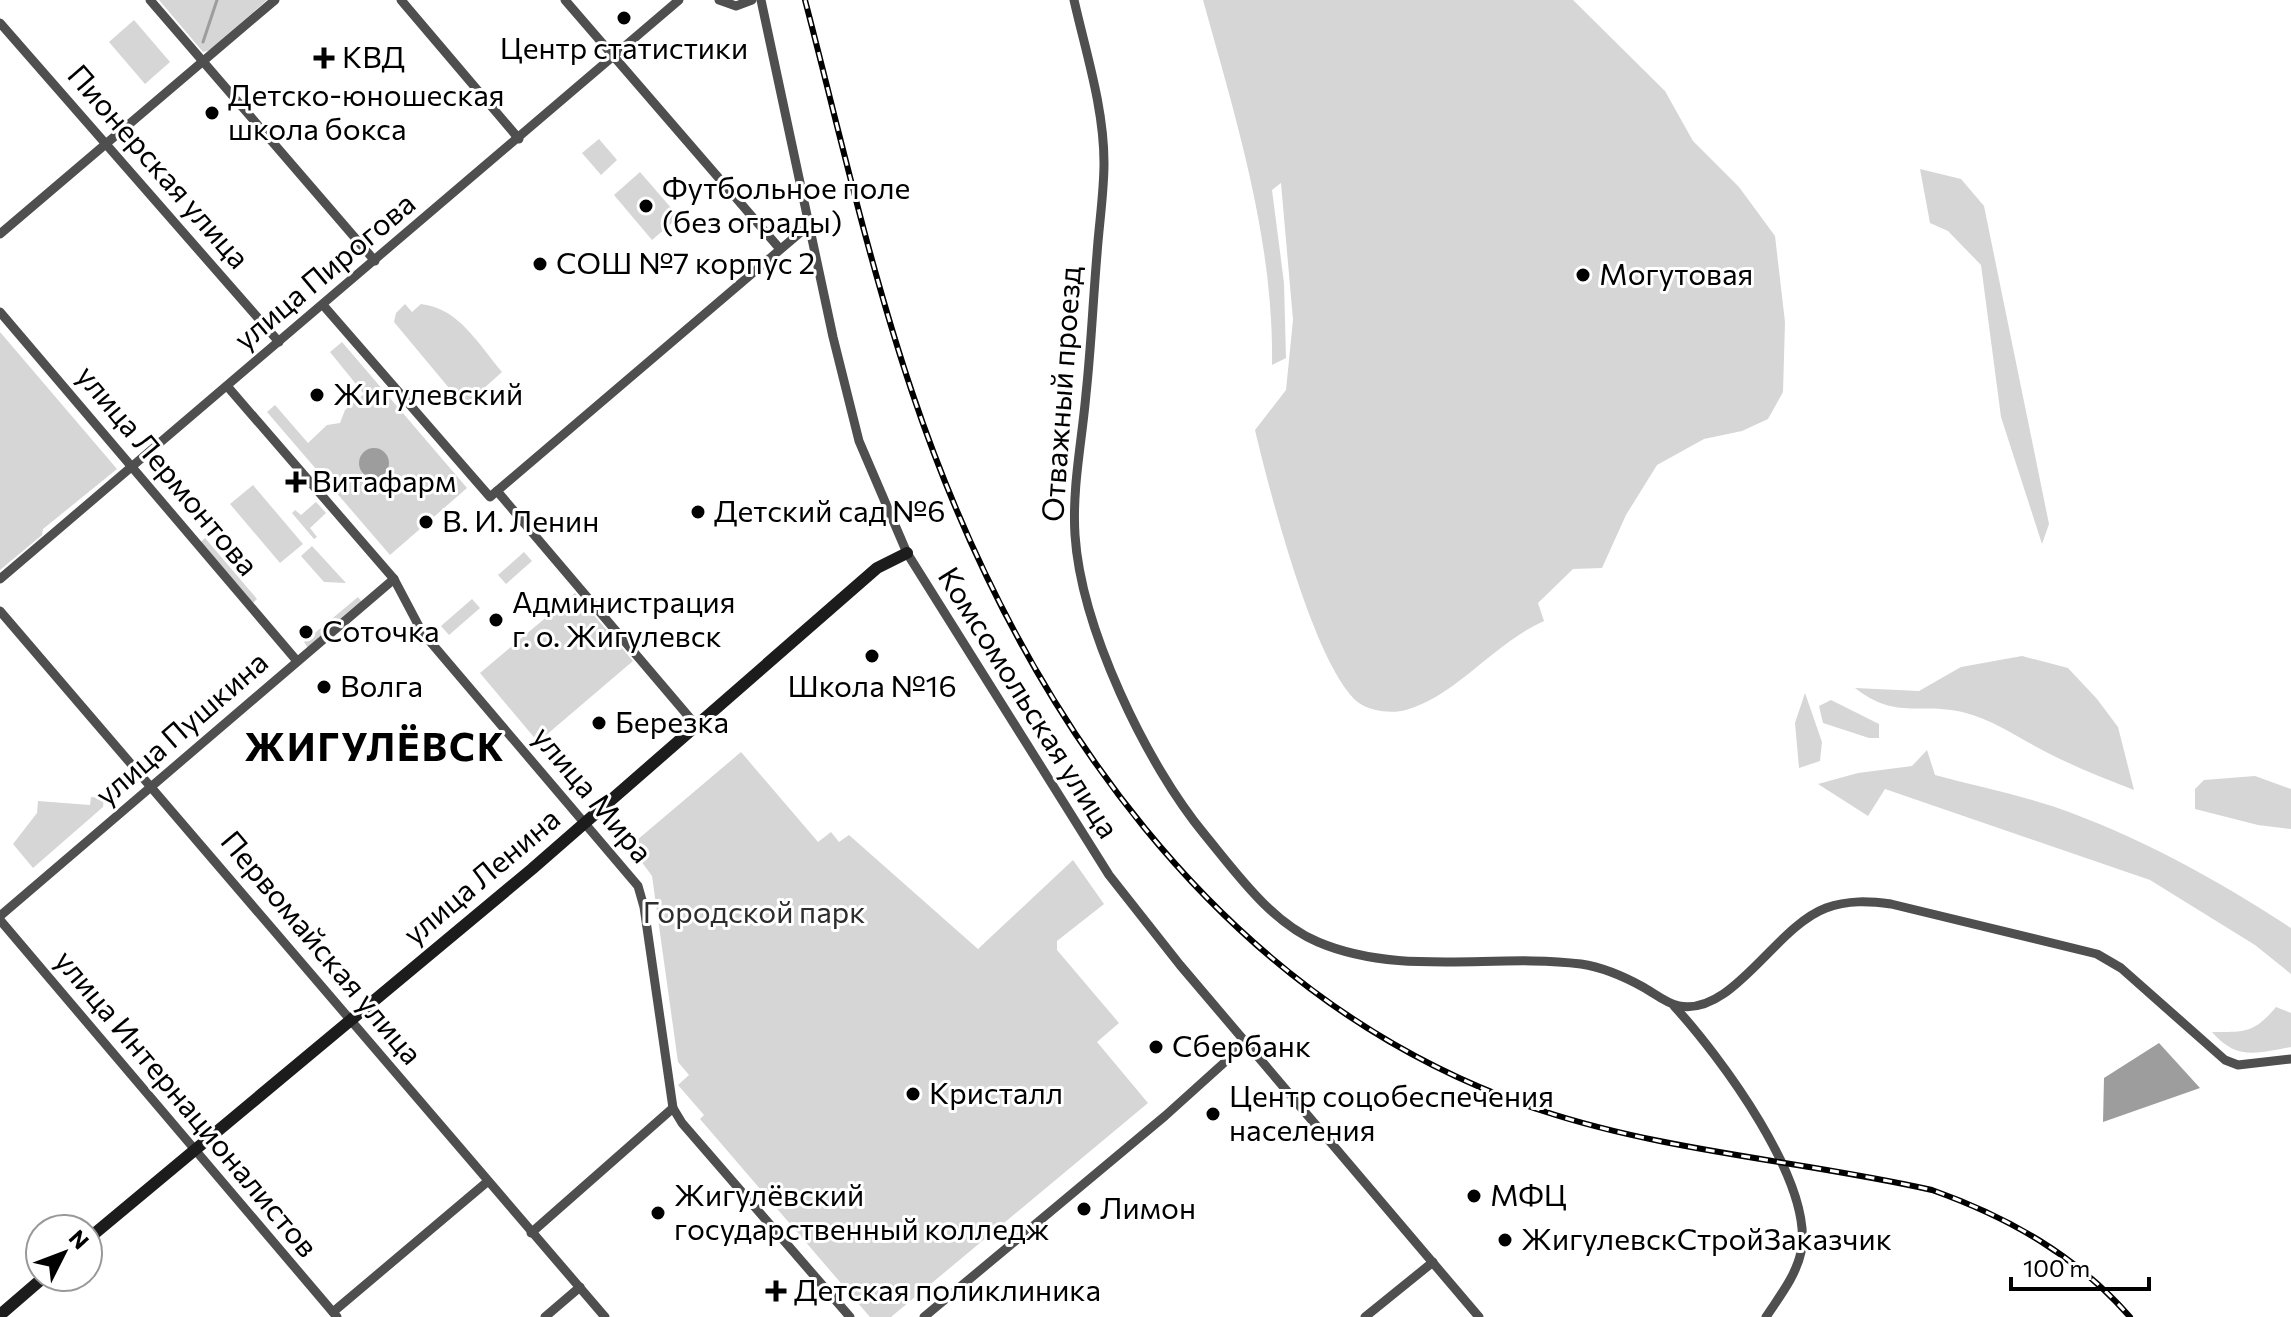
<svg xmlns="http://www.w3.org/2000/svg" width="2291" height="1317" font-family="Commissioner,sans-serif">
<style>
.green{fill:#d6d6d6}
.water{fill:#9d9d9d}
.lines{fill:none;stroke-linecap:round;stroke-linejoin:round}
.stream{stroke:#9d9d9d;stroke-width:3}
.street{stroke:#4f4f4f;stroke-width:9}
.secondary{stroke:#1c1c1c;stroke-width:12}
.rail-casing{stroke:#000;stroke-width:6}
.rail{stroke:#fff;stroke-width:3;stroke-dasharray:9;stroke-linecap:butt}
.poi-dot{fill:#000;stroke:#fff;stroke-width:3}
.labels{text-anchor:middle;stroke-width:6;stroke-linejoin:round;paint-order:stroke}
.poi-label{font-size:30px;fill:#000;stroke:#fff;text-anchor:start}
.street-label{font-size:30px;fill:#000;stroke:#fff}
.park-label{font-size:30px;fill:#2d2d2d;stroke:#fff}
.district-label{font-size:38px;font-weight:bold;letter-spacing:2px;fill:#000;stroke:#fff}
</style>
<rect width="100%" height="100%" fill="#fff"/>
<g class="green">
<path d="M159,0H267L210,50L203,52Z"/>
<path d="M1203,0H1573L1665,91L1693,141L1739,187L1775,236L1785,322L1783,392L1768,419L1742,431L1704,439L1657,465L1626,515L1602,568L1573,569L1538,603L1544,621C1493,644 1456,696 1406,710C1392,714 1370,711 1359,703C1315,669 1269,489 1255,430L1286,390L1293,320L1281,183L1272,190L1284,283L1286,358L1272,365C1274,240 1236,119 1203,0Z"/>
<path d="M134,20L170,62L145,84L109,42Z"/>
<path d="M599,139L617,160L601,175L582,153Z"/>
<path d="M1920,169L1961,179L1984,206L2049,524L2042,544L2001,417L1981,265L1948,231L1930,223Z"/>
<path d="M640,172L679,217L652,240L614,195Z"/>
<path d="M405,304L412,312L421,304C459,308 479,345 502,372L464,406L394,322L396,313Z"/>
<path d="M0,332L117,469L43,529L42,535L0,570Z"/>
<path d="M342,342L467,488L390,555L267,412L275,405L308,443L327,425L340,423L345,410L364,394L330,352Z"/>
<path d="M253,485L303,544L280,563L230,504Z"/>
<path d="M316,502L326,513L310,528L317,537L314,539L292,513L295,510L301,515Z"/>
<path d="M205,538L257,599L253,603L201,542Z"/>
<path d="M312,546L346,583L324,582L301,556Z"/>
<path d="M524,552L532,561L506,584L498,575Z"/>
<path d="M575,593L633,661L538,742L480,673Z"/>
<path d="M358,597L362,602L308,648L304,642Z"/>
<path d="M472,599L480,608L449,635L441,626Z"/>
<path d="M2022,656L2068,668L2097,699L2118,727L2134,790C2103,778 2073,766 2044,751C2019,738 1993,720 1966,713C1920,701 1897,721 1855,688L1919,691L1961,667Z"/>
<path d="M1805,693L1822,742L1820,761L1799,768L1795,723Z"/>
<path d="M1831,700L1879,724V738H1869L1823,723L1819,706Z"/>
<path d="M1927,750L1935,775C1975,786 2016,794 2055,807C2138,836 2218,880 2291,928V974L2255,945L2150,880L1885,789L1868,816L1818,784L1858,773L1912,766Z"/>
<path d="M741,752L818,842L831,832L839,842L849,835L978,949L1073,860L1104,904L1057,941V950L1119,1023L1097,1042L1148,1103L891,1317H870L700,1119L704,1115L678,1085L689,1075L678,1062L652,876L630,846Z"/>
<path d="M2255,776L2291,789V829L2258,825L2195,809V789L2204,780Z"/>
<path d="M91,797L104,798L103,807L33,868L13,844L37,813L38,801L90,805Z"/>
<path d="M2276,1007L2291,1013V1047C2257,1053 2237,1061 2212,1032C2246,1032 2254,1033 2276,1007Z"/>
</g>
<g class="water">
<circle cx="374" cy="463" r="15"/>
<path d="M2159,1043L2200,1088L2103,1122L2104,1078Z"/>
</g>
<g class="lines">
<path class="stream" d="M203,42L217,0"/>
<g class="street">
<path d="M150,0L375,261"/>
<path d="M401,0L519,139"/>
<path d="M565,0L780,249"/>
<path d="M719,0L736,6L752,0"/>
<path d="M761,0L833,337L859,441L907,553L1109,875L1180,965L1479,1317"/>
<path d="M1074,0C1086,53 1104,108 1104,163C1104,193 1099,224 1097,254C1093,301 1091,348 1086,394C1082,441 1072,487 1075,535C1081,627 1146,764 1205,835C1237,874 1271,922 1318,942C1400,977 1495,953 1581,964C1601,967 1625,977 1643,987C1654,993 1667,1004 1679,1006C1733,1016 1775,927 1826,908C1848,900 1869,901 1891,904L2097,954L2121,968L2225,1060L2238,1065L2291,1059"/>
<path d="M0,23L279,342"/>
<path d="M0,234L275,0"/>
<path d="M323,305L490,497L809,225"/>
<path d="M0,312L297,661"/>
<path d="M227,386L394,579L422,632L638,886L644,907L673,1108L682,1123L850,1317"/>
<path d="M497,491L695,724"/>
<path d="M0,579L679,0"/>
<path d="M0,611L605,1317"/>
<path d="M0,916L394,579"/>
<path d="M0,920L337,1317"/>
<path d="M1674,1006C1719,1055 1815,1183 1801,1252C1796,1276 1779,1297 1766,1317"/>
<path d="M531,1233L673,1108"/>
<path d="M333,1312L487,1182"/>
<path d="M545,1317L580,1287"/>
<path d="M924,1317L1165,1116L1246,1043"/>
<path d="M1365,1317L1433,1262"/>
</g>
<g class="secondary">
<path d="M88,1239L532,869L877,568L907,553"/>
<path d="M0,1315L44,1277"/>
</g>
<g class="rail-casing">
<path id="rail" d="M805,0C839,130 869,264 912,392C1017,704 1217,1003 1543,1111C1668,1152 1803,1161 1932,1190C2008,1217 2076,1255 2130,1317"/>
</g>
<use href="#rail" class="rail"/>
</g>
<g class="poi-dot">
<circle cx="624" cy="18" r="8"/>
<path d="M320 46h8v8h8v8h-8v8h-8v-8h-8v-8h8z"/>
<circle cx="212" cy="113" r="8"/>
<circle cx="646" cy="206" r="8"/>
<circle cx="540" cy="264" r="8"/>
<circle cx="1583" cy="275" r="8"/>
<circle cx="317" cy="395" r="8"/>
<path d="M292 470h8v8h8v8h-8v8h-8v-8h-8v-8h8z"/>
<circle cx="698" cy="512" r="8"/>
<circle cx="426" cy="522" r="8"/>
<circle cx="496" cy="620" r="8"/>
<circle cx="306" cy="632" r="8"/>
<circle cx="872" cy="656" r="8"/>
<circle cx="324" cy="687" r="8"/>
<circle cx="599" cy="723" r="8"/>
<circle cx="1156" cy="1047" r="8"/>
<circle cx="913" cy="1094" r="8"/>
<circle cx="1213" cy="1114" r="8"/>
<circle cx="1474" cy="1196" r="8"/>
<circle cx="1084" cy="1209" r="8"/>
<circle cx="658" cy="1213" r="8"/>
<circle cx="1505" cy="1240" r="8"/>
<path d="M772 1279h8v8h8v8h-8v8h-8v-8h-8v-8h8z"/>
</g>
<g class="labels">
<g class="poi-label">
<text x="624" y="59" text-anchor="middle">Центр статистики</text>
<text x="342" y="68">КВД</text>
<text x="228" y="106">Детско-юношеская<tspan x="228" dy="34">школа бокса</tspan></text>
<text x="662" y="199">Футбольное поле<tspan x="662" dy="34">(без ограды)</tspan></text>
<text x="556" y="274">СОШ №7 корпус 2</text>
<text x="1599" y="285">Могутовая</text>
<text x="333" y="405">Жигулевский</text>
<text x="312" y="492">Витафарм</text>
<text x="714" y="522">Детский сад №6</text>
<text x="442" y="532">В. И. Ленин</text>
<text x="512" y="613">Администрация<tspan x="512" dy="34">г. о. Жигулевск</tspan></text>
<text x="322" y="642">Соточка</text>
<text x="340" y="697">Волга</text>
<text x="872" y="697" text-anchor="middle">Школа №16</text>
<text x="615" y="733">Березка</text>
<text x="1172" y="1057">Сбербанк</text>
<text x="929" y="1104">Кристалл</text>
<text x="1229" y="1107">Центр соцобеспечения<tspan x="1229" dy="34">населения</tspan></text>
<text x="674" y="1206">Жигулёвский<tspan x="674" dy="34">государственный колледж</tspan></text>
<text x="1490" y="1206">МФЦ</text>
<text x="1100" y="1219">Лимон</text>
<text x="1521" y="1250">ЖигулевскСтройЗаказчик</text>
<text x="794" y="1301">Детская поликлиника</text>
</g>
<g class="street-label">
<text transform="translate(158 167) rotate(49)" y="10">Пионерская улица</text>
<text transform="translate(325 272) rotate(-40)" y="10">улица Пирогова</text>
<text transform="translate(1062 394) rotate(-86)" y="10">Отважный проезд</text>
<text transform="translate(167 471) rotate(50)" y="10">улица Лермонтова</text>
<text transform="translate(1028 703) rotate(58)" y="10">Комсомольская улица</text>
<text transform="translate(182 729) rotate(-41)" y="10">улица Пушкина</text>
<text transform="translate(592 795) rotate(50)" y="10">улица Мира</text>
<text transform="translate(482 877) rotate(-40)" y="10">улица Ленина</text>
<text transform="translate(321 948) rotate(50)" y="10">Первомайская улица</text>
<text transform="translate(186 1104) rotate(50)" y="10">улица Интернационалистов</text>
</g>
<g class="park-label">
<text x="754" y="923">Городской парк</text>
</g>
<g class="district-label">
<text x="375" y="761">ЖИГУЛЁВСК</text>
</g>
</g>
<g transform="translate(64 1253) rotate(48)"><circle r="38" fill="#ffffff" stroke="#999999" stroke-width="2"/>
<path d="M0-6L14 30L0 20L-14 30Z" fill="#000000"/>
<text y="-12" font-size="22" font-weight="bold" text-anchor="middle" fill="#000000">N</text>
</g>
<path d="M2011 1277v12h138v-12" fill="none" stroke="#000000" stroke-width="4"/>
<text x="2023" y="1277" font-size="24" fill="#000000" stroke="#ffffff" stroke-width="6" paint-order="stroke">100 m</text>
</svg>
